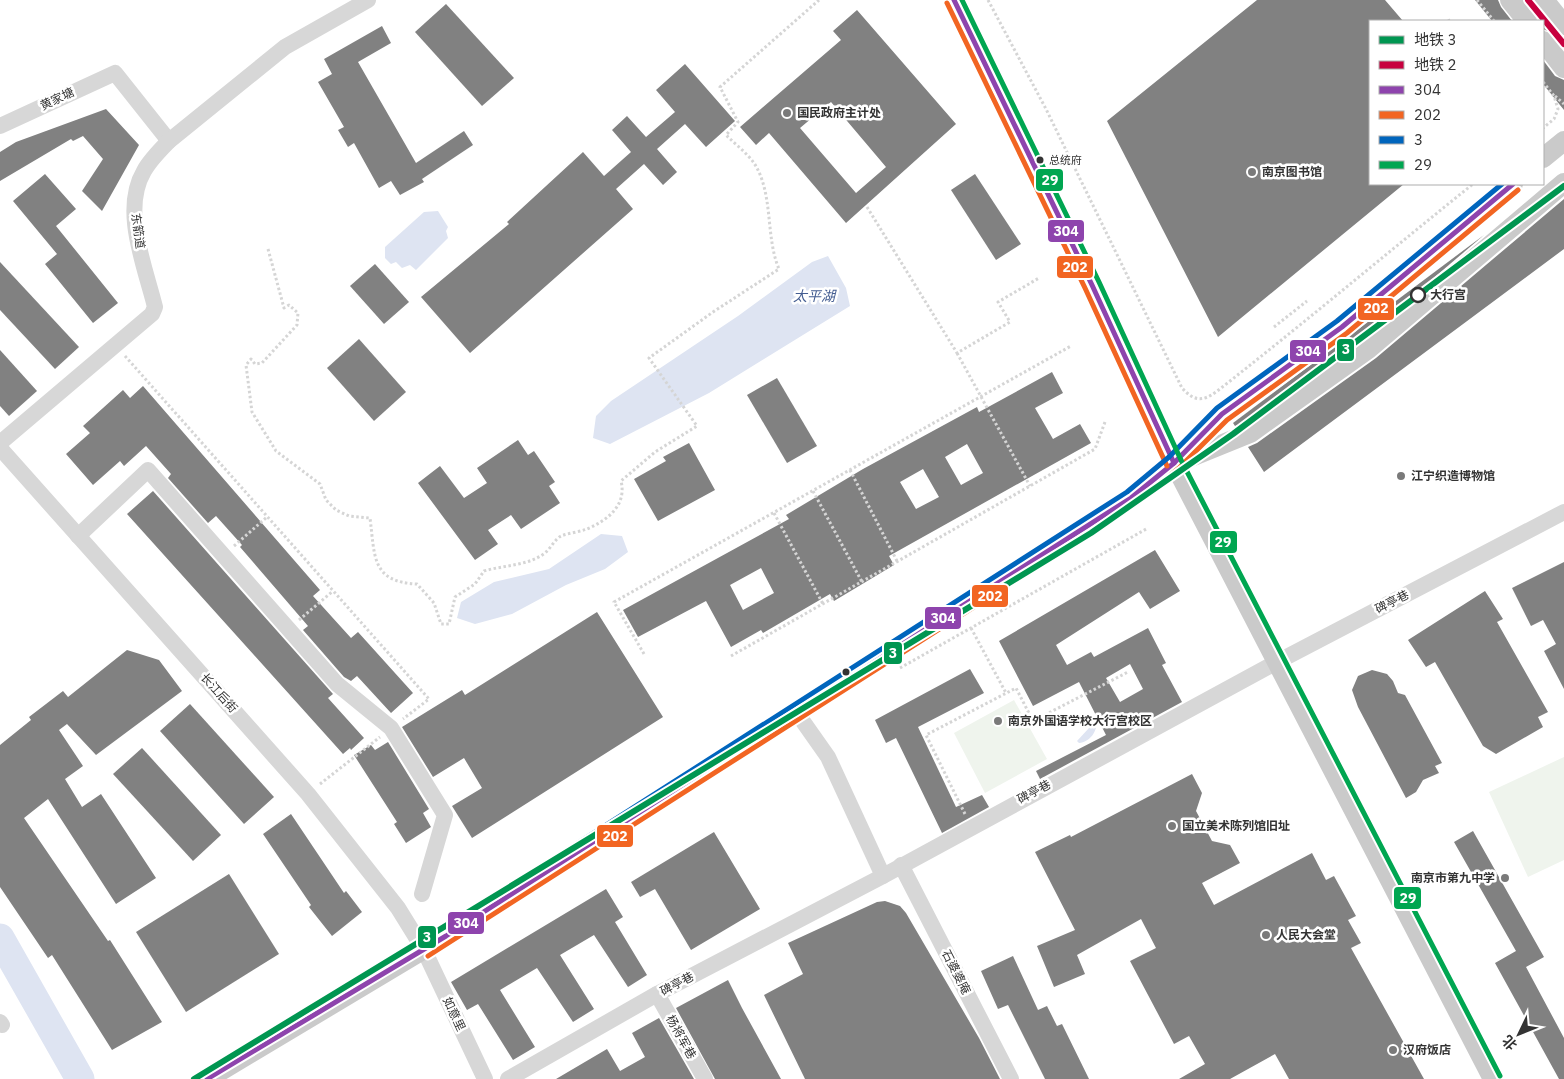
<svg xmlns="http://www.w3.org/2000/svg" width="1564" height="1079" font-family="'IBM Plex Sans','Noto Sans SC',sans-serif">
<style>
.green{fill:#eff4ed}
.water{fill:#dee4f2}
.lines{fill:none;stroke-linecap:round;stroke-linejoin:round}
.river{stroke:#dee4f2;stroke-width:29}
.building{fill:#818181;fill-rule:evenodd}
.path{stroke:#d5d5d5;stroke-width:3;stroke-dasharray:2.5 2.5;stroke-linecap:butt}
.minor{stroke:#d7d7d7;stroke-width:16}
.major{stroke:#cacaca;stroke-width:20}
.bus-1-casing{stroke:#fff;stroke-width:9}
.bus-2-casing{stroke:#fff;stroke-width:9}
.bus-3-casing{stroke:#fff;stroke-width:9}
.bus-4-casing{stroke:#fff;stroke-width:9}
.bus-1{stroke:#8e44ad;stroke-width:5}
.bus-2{stroke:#f26522;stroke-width:5}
.bus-3{stroke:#0065bd;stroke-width:5}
.bus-4{stroke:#00a651;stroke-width:5}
.metro-1-casing{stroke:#fff;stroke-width:10}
.metro-2-casing{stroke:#fff;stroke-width:10}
.metro-1{stroke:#009651;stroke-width:6}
.metro-2{stroke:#c7003f;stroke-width:6}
.poi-dot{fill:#7a7a7a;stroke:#fff;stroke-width:2}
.bus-dot{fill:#333;stroke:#fff;stroke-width:2}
.stop-dot{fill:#fff;stroke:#333;stroke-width:2.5}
.labels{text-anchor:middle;stroke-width:5;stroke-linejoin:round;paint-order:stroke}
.bus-label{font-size:11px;fill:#333;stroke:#fff;text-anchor:start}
.street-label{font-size:12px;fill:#333;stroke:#fff}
.poi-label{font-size:12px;font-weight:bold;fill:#333;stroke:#fff;text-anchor:start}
.stop-label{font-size:12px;font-weight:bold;fill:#333;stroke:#fff;text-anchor:start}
.water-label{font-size:14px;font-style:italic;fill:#445d91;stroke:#fff}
.line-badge{stroke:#fff;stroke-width:2}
.badge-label{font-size:14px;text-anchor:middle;font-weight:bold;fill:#fff}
</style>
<rect width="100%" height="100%" fill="#fff"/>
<g class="green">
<path d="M1014,700L1047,759L985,793L954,733Z"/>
<path d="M1564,757V860L1528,877L1489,792Z"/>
</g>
<g class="water">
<path d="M438,211L448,227L446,231L448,238L416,270L410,265L402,268L396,262L391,264L385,258V247L424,212Z"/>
<path d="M828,256L846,288L850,306L709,393L610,444L593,438L596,416L611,401L738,316L812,262Z"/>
<path d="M601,534L622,536L628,552L605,569L566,585L512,614L475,624L457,618L461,602L494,582L549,569Z"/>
<path d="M1092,718L1096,721C1098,731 1090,742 1079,743L1077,741L1089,728Z"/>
</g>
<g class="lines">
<path class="river" d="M0,938L80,1079"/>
</g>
<g class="building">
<path d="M1257,0H1385L1403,21H1370V184H1404L1218,337L1107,121Z"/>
<path d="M1475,0H1498L1501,7L1512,21H1492Z"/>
<path d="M1525,0H1532L1535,7L1555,32L1564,37V49L1552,33L1543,29V21H1539L1536,14Z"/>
<path d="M446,4L514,78L482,106L415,32Z"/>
<path d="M857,10L956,124L846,223L769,133L756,145L740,127L841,40L833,31ZM831,102L886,167L856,193L800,128Z"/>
<path d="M382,26L391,43L358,62L416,163L464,131L473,145L422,179L424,182L400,195L391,181L379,188L354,143L348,147L338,130L344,127L318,82L332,74L324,59Z"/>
<path d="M1543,60L1555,76L1564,80V110L1543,84Z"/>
<path d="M685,64L735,121L706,147L685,124L657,149L677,172L663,185L644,164L616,189L633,209L470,353L421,297L509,224L507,222L583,152L604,176L631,152L612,130L627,116L646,137L675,112L656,90Z"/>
<path d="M106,109L139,145L102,211L82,191L103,159L83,136L73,141L71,139L0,181V152L16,142Z"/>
<path d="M45,174L76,209L56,226L118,303L93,323L45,264L57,254L13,201Z"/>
<path d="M975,174L1021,244L996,260L951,190Z"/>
<path d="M1564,199V249L1264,472L1248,447L1257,443L1376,358Z"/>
<path d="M1484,235L1361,340L1244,423L1235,426L1233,423Z"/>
<path d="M0,262L79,347L55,369L0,310Z"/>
<path d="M375,264L409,302L384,324L350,286Z"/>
<path d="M359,339L406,392L374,421L327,368Z"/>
<path d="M0,350L37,391L9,416L0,406Z"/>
<path d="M1052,372L1063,393L1035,408L1053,439L1080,424L1091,443L889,556L894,565L834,601L830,594L763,633L761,630L731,647L706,601L638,637L623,610L789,519L786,515L863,469L977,407L979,412ZM967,444L983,473L961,485L945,457ZM923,469L939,497L916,509L900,482ZM761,568L774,593L743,610L730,585Z"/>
<path d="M777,378L817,446L787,463L747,395Z"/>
<path d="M143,386L320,590L313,596L351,638L358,632L413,693L391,713L357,676L351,681L344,677L303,630L308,626L240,547L242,545L216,516L208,523L168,478L171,474L146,446L124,466L120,461L93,485L66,454L90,433L83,426L123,390L130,398Z"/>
<path d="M518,440L528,455L534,451L555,482L549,486L560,503L521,529L511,515L488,530L498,544L475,560L418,483L440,466L464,498L487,483L477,468Z"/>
<path d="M689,443L715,490L658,521L634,479L666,461L663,457Z"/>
<path d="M153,491L333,694L328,698L364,738L351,750L350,748L343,754L127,514Z"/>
<path d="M1155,550L1180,591L1150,609L1139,592L1056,645L1067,665L1091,652L1094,657L1148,628L1166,663L1162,665L1182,702L1040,779L1036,771L1106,735L1079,682L1033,706L999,641ZM1130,664L1143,689L1120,702L1106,678Z"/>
<path d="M1564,562V689L1544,651L1556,644L1543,620L1531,626L1512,588Z"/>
<path d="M1485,591L1503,619L1497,622L1548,712L1538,717L1543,727L1496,754L1483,746L1435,662L1426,667L1408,640Z"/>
<path d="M597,612L663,717L472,838L452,806L482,788L464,758L433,777L402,727L462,690L465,695Z"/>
<path d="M127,650L159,660L182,691L96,755L67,724L59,730L83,766L65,779L82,807L101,794L156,878L116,904L48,799L24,818L108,941L110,940L162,1022L112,1050L52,955L48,958L0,887V745L31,720L29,717L63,691L68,697Z"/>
<path d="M970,669L984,693L918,727L956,807L982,795L989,807L942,833L896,738L886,743L875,720Z"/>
<path d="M1372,670L1387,674L1393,681L1398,693L1405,695L1442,763L1435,766L1439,773L1423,780L1416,792L1406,798L1358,707L1352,690L1358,676Z"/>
<path d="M190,704L274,797L244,824L160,731Z"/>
<path d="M388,742L429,809L423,813L431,827L406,843L394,824L397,822L354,755L371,745L375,750Z"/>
<path d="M142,748L221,835L193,861L113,774Z"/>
<path d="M1192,774L1202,793L1196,811L1212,841L1230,845L1240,863L1202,883L1214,905L1312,853L1326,880L1334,876L1356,916L1348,920L1361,943L1351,948L1424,1079H1289L1275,1054L1230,1079H1179L1205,1064L1189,1036L1174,1044L1130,961L1156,948L1141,919L1077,955L1085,974L1054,987L1037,946L1075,930L1035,852L1070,835L1071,837Z"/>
<path d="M291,814L344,893L346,891L362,912L332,936L309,907L311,905L263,834Z"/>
<path d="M1473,831L1544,957L1526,967L1564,1038V1079H1559L1495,963L1516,951L1454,842Z"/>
<path d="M714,832L760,909L691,950L655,889L640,897L631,882Z"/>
<path d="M229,874L279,954L186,1012L136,932Z"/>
<path d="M606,889L623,917L615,922L647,975L628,987L594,935L560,955L594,1009L573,1022L537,968L500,990L535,1047L513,1060L478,1004L467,1010L451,982Z"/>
<path d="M885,901L900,906L906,913L979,1038L1000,1079H805L764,995L803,974L788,943L877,902Z"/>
<path d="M1013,956L1038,1010L1047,1006L1057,1026L1062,1024L1089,1079H1045L1008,1005L998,1009L981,971Z"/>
<path d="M728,980L742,1008L781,1079H715L676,1008Z"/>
<path d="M659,1018L694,1079H556L607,1049L620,1071L645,1057L632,1033Z"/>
</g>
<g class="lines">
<g class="path">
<path d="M988,0L1046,109L1182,388C1194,401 1202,402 1216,392C1303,324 1387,253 1473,184"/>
<path d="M1477,0L1494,21"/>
<path d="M1448,21L1452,19"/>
<path d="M1543,82L1554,96L1558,109L1554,119L1543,128"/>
<path d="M1555,96L1564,104"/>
<path d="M867,207L957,353L1010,322L998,302L1039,278"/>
<path d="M268,249L284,308L289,305L298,313L297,325L262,363L255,364L251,359L246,365L252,412L276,451L320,484L326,500L336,510L349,516L370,518C375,556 371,582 417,584L434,603L441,624H449L455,597L475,584L484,571C504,565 528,566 545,553C551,548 555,539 561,536C569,533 579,532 587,529C608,520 627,505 621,481L655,452L697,426L649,358L713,312L779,269C765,236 774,194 754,163C747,153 735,144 726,135L738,122L720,87L819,0"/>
<path d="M1274,327L1307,301"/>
<path d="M957,353L1030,486"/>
<path d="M125,356L429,699L403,719"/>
<path d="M850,470L897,561"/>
<path d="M813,491L862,582"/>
<path d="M774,513L823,604"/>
<path d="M234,546L267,517"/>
<path d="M299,620L333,591"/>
<path d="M971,628L1006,693"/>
<path d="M644,654L614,602L1071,346"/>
<path d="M731,656L1095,449L1105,422"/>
<path d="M900,668L1148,528"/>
<path d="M320,784L380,737"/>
<path d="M965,814L926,735L1016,688L1033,721L1128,672"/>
</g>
<g class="minor">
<path d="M0,126L115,73L169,141"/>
<path d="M0,443L152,314L155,307C145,266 121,210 144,171C150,160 160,150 169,141L285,47L368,0"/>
<path d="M0,448L308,794L398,908L424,950L485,1079"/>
<path d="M78,536L148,470L337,684L391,728L445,815L422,894"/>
<path d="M797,713L828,757L883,876"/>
<path d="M901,865L1011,1079"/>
<path d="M657,994L705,1079"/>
<path d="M0,1022L2,1025"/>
<path d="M508,1079L657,994L883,876L1277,662L1564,512"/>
</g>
<g class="major">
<path d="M954,0L1092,285L1174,463L1493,1079"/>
<path d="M1510,0L1527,21"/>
<path d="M1544,0L1564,25"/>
<path d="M1543,41L1564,68"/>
<path d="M1543,158L1564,141"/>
<path d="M1181,461L1250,433L1368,349L1564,183"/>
<path d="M207,1079L446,936L1131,498L1174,463L1222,414L1342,327L1513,184"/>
</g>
<g class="bus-1-casing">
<g id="bus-1">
<path d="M954,0L1092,285L1174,463"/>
<path d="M207,1079L446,936L1131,498L1174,463L1222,414L1342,327L1513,184"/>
</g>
</g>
<g class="bus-2-casing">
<g id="bus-2">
<path d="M947,3L1085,288L1167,466"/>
<path d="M428,956L1135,504L1179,468L1227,420L1347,333L1518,190"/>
</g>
</g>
<g class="bus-3-casing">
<path id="bus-3" d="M420,944L1127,492L1169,457L1217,408L1337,321L1502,184"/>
</g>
<g class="bus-4-casing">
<path id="bus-4" d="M962,0L1099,282L1181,460L1500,1076"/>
</g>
<use href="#bus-1" class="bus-1"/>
<use href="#bus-2" class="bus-2"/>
<use href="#bus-3" class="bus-3"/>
<use href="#bus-4" class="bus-4"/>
<g class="metro-1-casing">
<path id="metro-1" d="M194,1079L1091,533L1233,434L1564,186"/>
</g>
<g class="metro-2-casing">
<path id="metro-2" d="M1528,0L1564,44"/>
</g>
<use href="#metro-1" class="metro-1"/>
<use href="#metro-2" class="metro-2"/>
</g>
<g class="poi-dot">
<circle cx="787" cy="113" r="5"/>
<circle cx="1252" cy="172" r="5"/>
<circle cx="1401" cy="476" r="5"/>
<circle cx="998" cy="721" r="5"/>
<circle cx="1172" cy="826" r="5"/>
<circle cx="1505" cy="878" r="5"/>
<circle cx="1266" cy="935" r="5"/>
<circle cx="1393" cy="1050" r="5"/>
</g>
<g class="bus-dot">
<circle cx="1040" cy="160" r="4.5"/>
<circle cx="846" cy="672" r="4.5"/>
</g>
<circle class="stop-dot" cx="1418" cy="295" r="7"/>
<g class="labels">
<g class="bus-label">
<text x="1049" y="164">总统府</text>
</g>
<g class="street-label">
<text transform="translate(57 99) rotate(-25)" y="4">黄家塘</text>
<text transform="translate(138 231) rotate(82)" y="4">东箭道</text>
<text transform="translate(1392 602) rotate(-27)" y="4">碑亭巷</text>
<text transform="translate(219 693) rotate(48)" y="4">长江后街</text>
<text transform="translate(1034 792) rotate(-28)" y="4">碑亭巷</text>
<text transform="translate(956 972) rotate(63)" y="4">石婆婆庵</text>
<text transform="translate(677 984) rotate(-28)" y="4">碑亭巷</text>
<text transform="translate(454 1014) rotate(65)" y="4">如意里</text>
<text transform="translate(681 1037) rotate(61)" y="4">杨将军巷</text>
</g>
<g class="poi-label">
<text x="797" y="117">国民政府主计处</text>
<text x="1262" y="176">南京图书馆</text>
<text x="1411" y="480">江宁织造博物馆</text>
<text x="1008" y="725">南京外国语学校大行宫校区</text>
<text x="1182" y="830">国立美术陈列馆旧址</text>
<text x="1495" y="882" text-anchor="end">南京市第九中学</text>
<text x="1276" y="939">人民大会堂</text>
<text x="1403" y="1054">汉府饭店</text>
</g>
<g class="stop-label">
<text x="1430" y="299">大行宫</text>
</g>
<g class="water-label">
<text x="814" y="301">太平湖</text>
</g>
</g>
<g class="line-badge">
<rect x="1035" y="168" width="29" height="24" rx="5" fill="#00a651"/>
<rect x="1047" y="219" width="38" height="24" rx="5" fill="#8e44ad"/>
<rect x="1056" y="255" width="38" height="24" rx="5" fill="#f26522"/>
<rect x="1357" y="297" width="38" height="24" rx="5" fill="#f26522"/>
<rect x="1336" y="338" width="19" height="24" rx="5" fill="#009651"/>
<rect x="1289" y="339" width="38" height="24" rx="5" fill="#8e44ad"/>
<rect x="1209" y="530" width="29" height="24" rx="5" fill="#00a651"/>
<rect x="971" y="584" width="38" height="24" rx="5" fill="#f26522"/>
<rect x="924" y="606" width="38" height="24" rx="5" fill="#8e44ad"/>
<rect x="883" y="641" width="20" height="24" rx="5" fill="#009651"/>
<rect x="596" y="824" width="38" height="24" rx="5" fill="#f26522"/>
<rect x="1393" y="886" width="29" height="24" rx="5" fill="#00a651"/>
<rect x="447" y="911" width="38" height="24" rx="5" fill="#8e44ad"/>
<rect x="417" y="925" width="20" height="24" rx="5" fill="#009651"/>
</g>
<g class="badge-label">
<text x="1050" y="185">29</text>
<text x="1066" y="236">304</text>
<text x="1075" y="272">202</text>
<text x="1376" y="313">202</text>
<text x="1346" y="354">3</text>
<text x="1308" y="356">304</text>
<text x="1223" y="547">29</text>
<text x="990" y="601">202</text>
<text x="943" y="623">304</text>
<text x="893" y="658">3</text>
<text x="615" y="841">202</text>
<text x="1408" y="903">29</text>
<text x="466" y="928">304</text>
<text x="427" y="942">3</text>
</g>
<rect x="1369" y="20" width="175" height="165" fill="#ffffff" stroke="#adadad"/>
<rect x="1379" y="36" width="25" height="8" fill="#009651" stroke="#adadad"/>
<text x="1414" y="45" font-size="15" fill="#333333">地铁 3</text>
<rect x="1379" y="61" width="25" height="8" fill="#c7003f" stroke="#adadad"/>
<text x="1414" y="70" font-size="15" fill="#333333">地铁 2</text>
<rect x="1379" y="86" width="25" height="8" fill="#8e44ad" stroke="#adadad"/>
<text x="1414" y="95" font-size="15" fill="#333333">304</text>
<rect x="1379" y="111" width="25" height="8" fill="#f26522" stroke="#adadad"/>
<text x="1414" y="120" font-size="15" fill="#333333">202</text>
<rect x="1379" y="136" width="25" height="8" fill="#0065bd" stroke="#adadad"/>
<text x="1414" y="145" font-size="15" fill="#333333">3</text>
<rect x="1379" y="161" width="25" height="8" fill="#00a651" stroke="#adadad"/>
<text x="1414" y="170" font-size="15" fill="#333333">29</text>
<g transform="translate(1519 1034) rotate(227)" stroke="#ffffff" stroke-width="4" paint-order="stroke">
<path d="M0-4L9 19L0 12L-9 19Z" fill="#333333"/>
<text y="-8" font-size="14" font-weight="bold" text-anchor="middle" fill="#333333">北</text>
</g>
</svg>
